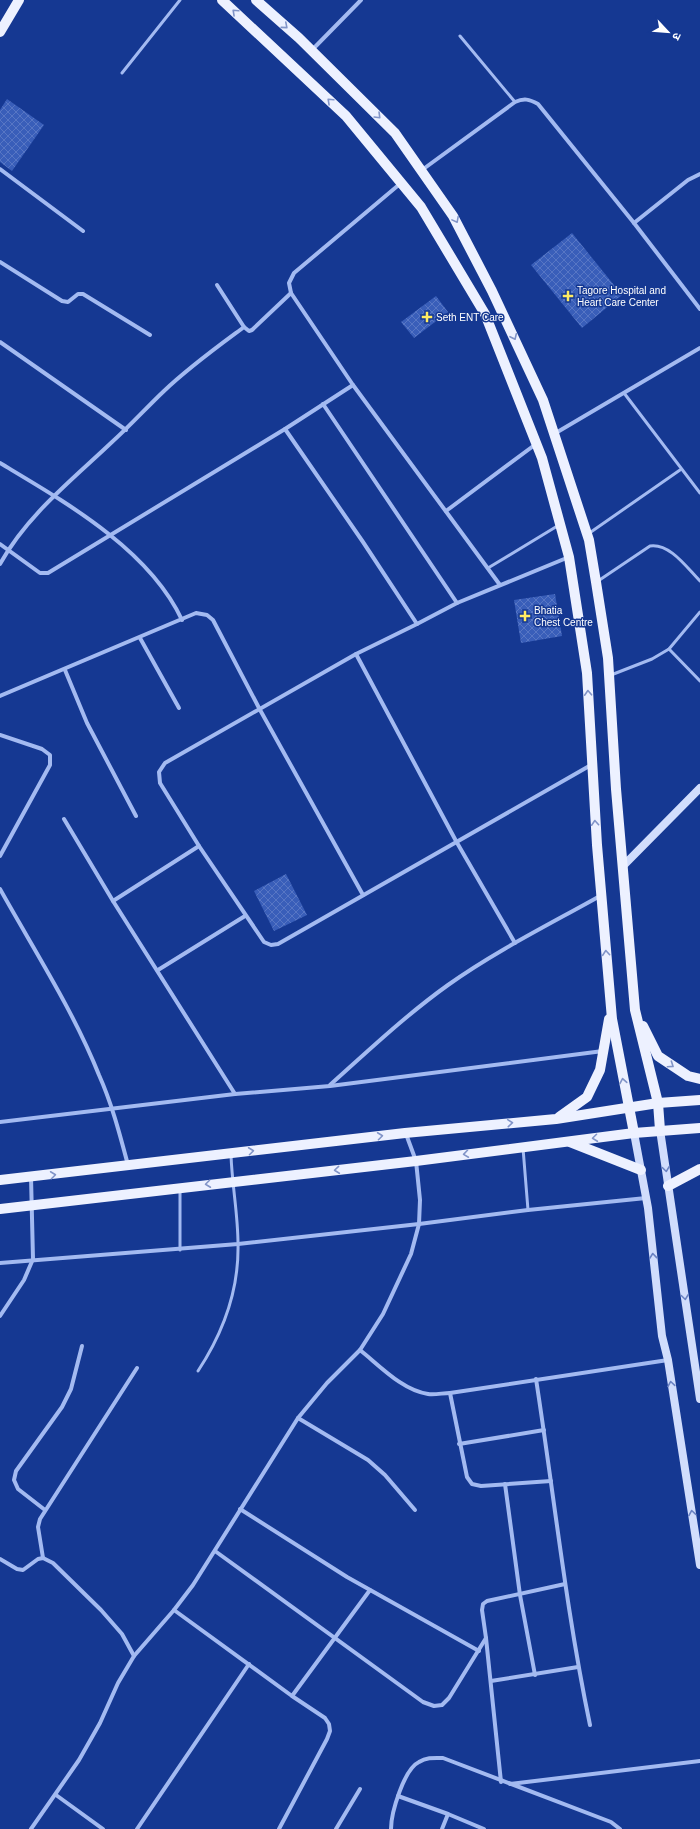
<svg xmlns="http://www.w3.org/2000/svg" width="700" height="1829" font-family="Arial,'Noto Sans Devanagari',sans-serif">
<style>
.building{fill:url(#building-cross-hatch)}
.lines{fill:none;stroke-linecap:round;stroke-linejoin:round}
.lane{stroke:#a3baf1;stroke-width:3}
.street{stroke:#a3baf1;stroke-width:4}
.secondary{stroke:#d1ddfc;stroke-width:8}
.primary{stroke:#edf1ff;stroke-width:10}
.oneway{stroke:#8194c8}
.oneway2{stroke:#6a82c2}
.poi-dot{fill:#ffeb63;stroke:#153892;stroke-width:1.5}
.labels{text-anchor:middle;stroke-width:3;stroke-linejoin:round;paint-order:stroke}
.poi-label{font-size:10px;fill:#fff;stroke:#153892;text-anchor:start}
</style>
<defs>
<pattern id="building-cross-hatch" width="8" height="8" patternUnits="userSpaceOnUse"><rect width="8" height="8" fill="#395eb9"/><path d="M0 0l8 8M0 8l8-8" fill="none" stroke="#5776c4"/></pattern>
</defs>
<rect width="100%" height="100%" fill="#153892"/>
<g class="building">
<path d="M7,99L44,125L12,171L0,162V110Z"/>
<path d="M572,233L622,295L582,328L531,265Z"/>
<path d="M436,296L448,312L414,338L401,322Z"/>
<path d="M555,594L562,636L521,643L514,600Z"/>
<path d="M286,874L307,915L274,931L254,891Z"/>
</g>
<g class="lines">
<g class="lane">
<path d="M460,36L515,102"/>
<path d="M122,73L180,0"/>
<path d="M624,393L700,493"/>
<path d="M588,534L680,470"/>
<path d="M488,568L559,525"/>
<path d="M598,581L650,546C670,543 687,568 700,581"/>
<path d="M669,649L700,681"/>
<path d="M611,675L652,659L669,649L700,612"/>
<path d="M523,1148L528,1210"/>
<path d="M180,1190V1250"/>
<path d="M198,1371C223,1333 239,1290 238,1244C238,1214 232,1185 231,1155"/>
</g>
<g class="street">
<path d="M312,50L361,0"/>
<path d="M0,169L83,231"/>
<path d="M422,170L515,102C524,98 529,99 538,104L634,223L700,309"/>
<path d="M401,183L294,273L289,283L291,293L353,385L500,585"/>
<path d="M634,223L688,180L700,174"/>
<path d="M0,262L62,301L68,302L78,294H83L150,335"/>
<path d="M217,285L244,327"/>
<path d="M0,342L126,430"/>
<path d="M323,404L457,603"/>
<path d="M285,429L363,542L417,624"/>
<path d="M554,434L700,348"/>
<path d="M0,463C65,502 149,549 182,620"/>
<path d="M446,511L536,444"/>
<path d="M0,544L40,573H48L285,429L353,385"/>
<path d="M569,557L457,603L417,624L356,654L165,763L159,772L160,783L199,846L264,942L271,945L278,944L591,765"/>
<path d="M0,564C27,515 72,480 112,442C130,426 146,408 164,391C189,367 217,347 244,327L249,331L252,330L291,293"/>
<path d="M140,638L179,708"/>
<path d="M356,654L456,841L515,943"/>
<path d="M65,670L87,723L136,816"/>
<path d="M0,696L196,613L207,615L213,620L259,708L363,895"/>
<path d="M0,735L42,749L50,755V765L0,856"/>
<path d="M64,819L113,901L235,1094"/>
<path d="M0,889C34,950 73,1010 99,1075C112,1104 120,1135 128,1165"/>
<path d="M113,901L199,846"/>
<path d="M158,970L245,916"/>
<path d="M330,1085C368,1051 406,1015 448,985C494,952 550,924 600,896"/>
<path d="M0,1122L235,1094L330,1086L603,1051"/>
<path d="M0,1263L238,1244L419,1224L528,1210L646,1198"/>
<path d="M0,1316L24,1280L33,1259L31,1177"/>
<path d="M360,1350C380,1366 402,1390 428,1394C435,1395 443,1393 450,1393"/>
<path d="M536,1379C554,1495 566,1610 590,1725"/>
<path d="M298,1418L368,1460L385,1475L415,1510"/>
<path d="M459,1444L544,1430"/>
<path d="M551,1481L481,1486L472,1484L467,1477L450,1393L668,1360"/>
<path d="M505,1484L520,1595L535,1675"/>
<path d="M240,1509L347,1577L479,1651"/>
<path d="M45,1510L18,1489L14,1480L16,1471L62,1407L71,1389L82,1346"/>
<path d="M215,1551L423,1702L434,1706L442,1705L449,1698L486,1638"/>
<path d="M43,1558L38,1527L40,1519L137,1368"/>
<path d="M0,1559L17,1569L23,1570L38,1559L43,1558L53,1563L101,1610L122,1634L134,1656"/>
<path d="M174,1610L292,1696L325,1718L329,1724L330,1731L327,1739L279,1829"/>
<path d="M491,1681L578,1667"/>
<path d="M292,1696L370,1590"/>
<path d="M501,1782L486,1638L482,1610L483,1604L487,1601L565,1584"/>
<path d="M510,1784L700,1761"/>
<path d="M56,1795L103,1829"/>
<path d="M398,1796L448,1814L484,1829"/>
<path d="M31,1829L79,1760L100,1723L118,1683L134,1656L174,1610L193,1585L298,1418L327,1383L360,1350L383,1314L411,1254L419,1224L420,1200L416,1161L406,1134"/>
<path d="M137,1829L249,1664"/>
<path d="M336,1829L360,1789"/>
<path d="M391,1829C391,1813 404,1769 419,1762C427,1757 435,1758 443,1758L611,1822L620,1829"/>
<path d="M442,1829L448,1814"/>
</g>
<g class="secondary">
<path d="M624,865L700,788"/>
<path d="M660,1130L700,1399"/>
<path d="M634,1133L648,1208L662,1336L668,1360L700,1565"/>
</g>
<g class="primary">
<path d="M222,0L346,116L421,207L485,314L542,458L569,557L587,673L597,845L612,1019L634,1133"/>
<path d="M256,0L299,38L395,133L453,216L492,291L543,400L589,540L596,582L608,658L616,789L635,1010L658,1103L660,1130"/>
<path d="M0,32L19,0"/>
<path d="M643,1026L658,1056L688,1076L700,1079"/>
<path d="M559,1117L587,1097L600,1070L609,1019"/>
<path d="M570,1142L641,1170"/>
<path d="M0,1180L405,1133L556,1119L658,1103L700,1100"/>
<path d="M668,1186L700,1169"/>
<path d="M0,1209L416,1161L634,1133L700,1128"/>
</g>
</g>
<defs><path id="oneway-chevron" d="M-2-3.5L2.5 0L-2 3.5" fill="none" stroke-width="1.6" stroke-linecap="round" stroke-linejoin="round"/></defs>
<g class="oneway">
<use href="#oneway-chevron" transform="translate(235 12) rotate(-137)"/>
<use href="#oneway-chevron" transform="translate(285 26) rotate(41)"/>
<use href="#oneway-chevron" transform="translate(330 101) rotate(-137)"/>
<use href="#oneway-chevron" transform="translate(378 116) rotate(45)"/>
<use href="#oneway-chevron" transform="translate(456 220) rotate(62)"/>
<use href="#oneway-chevron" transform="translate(514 337) rotate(65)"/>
<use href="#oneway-chevron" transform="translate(588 693) rotate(-93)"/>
<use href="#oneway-chevron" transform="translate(595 823) rotate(-94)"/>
<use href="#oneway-chevron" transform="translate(606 953) rotate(-95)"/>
<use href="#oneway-chevron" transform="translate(671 1065) rotate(34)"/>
<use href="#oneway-chevron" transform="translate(623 1081) rotate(-100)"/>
<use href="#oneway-chevron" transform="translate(510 1123) rotate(-5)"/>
<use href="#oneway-chevron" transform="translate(380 1136) rotate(-7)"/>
<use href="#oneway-chevron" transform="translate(595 1138) rotate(173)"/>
<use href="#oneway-chevron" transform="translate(251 1151) rotate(-7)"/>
<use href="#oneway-chevron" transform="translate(466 1154) rotate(172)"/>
<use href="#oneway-chevron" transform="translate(337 1170) rotate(174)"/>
<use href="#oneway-chevron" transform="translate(53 1175) rotate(-7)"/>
<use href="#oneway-chevron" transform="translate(208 1184) rotate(173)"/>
</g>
<g class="oneway2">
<use href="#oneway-chevron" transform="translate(666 1169) rotate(82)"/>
<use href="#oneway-chevron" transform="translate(653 1256) rotate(-96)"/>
<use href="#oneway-chevron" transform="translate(685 1297) rotate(82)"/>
<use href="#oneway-chevron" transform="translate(671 1384) rotate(-99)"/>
<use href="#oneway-chevron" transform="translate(692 1513) rotate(-99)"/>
</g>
<g class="poi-dot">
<path d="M566 290h4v4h4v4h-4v4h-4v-4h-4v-4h4z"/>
<path d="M425 311h4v4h4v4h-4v4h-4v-4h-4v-4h4z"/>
<path d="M523 610h4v4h4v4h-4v4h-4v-4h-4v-4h4z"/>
</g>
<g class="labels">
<g class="poi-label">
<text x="577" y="294">Tagore Hospital and<tspan x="577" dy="12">Heart Care Center</tspan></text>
<text x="436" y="321">Seth ENT Care</text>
<text x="534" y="614">Bhatia<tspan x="534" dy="12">Chest Centre</tspan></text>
</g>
</g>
<g transform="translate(668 32) rotate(116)" stroke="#153892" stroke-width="3" paint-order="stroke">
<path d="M0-3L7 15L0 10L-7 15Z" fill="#ffffff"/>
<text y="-6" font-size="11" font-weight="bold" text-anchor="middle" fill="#ffffff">उ</text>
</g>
</svg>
